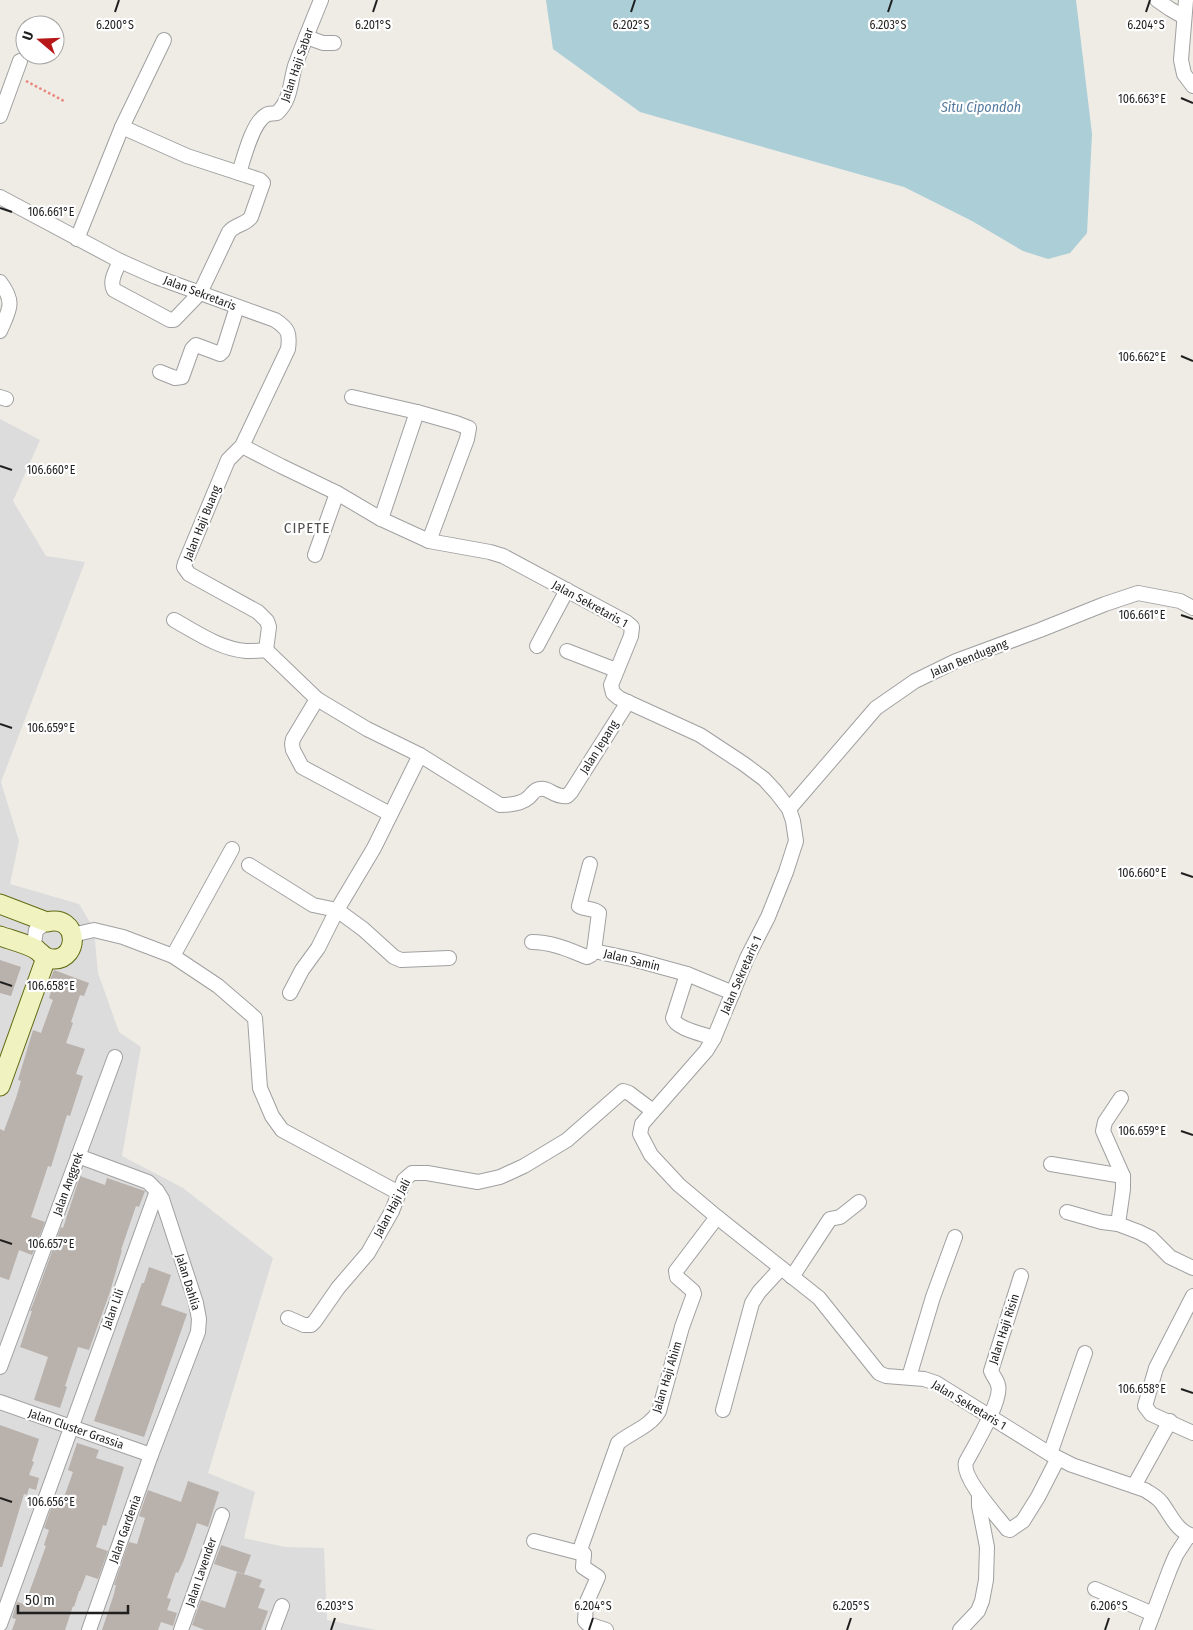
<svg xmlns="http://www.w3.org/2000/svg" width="1193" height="1630" font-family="'Fira Sans Condensed',sans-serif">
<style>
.residential{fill:#dddcdc}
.water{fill:#acced7}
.building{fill:#b8b1ac}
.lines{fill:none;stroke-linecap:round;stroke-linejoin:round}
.street-casing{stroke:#a0a0a0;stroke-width:16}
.secondary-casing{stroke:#626b11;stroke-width:21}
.path{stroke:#ea867c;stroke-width:2.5;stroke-dasharray:2.5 2.5;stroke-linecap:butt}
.street{stroke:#fff;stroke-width:14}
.secondary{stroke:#f0f2c0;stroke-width:19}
.ticks{fill:none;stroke:#1f1f1f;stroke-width:2}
.labels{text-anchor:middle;stroke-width:4.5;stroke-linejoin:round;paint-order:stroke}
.street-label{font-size:12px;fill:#1f1f1f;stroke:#fff}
.water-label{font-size:14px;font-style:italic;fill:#53799d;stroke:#fff}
.quarter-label{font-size:15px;letter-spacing:1px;fill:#525252;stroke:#fff}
.ticks-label{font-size:12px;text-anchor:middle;fill:#1f1f1f;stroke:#fff;stroke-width:4.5;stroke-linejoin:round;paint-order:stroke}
</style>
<rect width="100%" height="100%" fill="#efece6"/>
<path class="residential" d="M0,419L40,440L13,501L46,556L85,562L1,782L19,841L10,884L79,904L94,929L98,973L119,1032L141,1047L122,1156L183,1188L273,1258L208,1473L255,1492L244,1538L285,1547L324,1548L327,1620L376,1630H0Z"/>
<path class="water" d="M546,0H1076L1092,134L1087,233L1070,253L1048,259L1023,251L972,221L904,187L640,112L553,49Z"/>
<g class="building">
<path d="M0,960L21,967L11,996L0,993Z"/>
<path d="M54,970L89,983L84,996L80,995L71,1022L73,1023L66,1043L85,1049L76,1074L83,1076L70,1116L67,1115L51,1167L48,1166L31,1217L45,1222L32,1255L19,1250L9,1280L0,1277V1129L4,1131L16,1098L21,1081L18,1080L33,1030L41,1033L53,1000L49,998L53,985L49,983Z"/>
<path d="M80,1176L105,1185L107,1178L145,1191L139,1207L136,1206L121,1250H122L110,1292L89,1350L78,1347L65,1386L67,1387L60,1408L34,1400L48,1357L20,1347L32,1311H30L33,1304L61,1227L63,1228Z"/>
<path d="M149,1267L171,1275L161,1305L187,1314L144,1437L94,1421L142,1283H144Z"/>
<path d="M0,1425L39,1439L32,1461L34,1462L29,1475L39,1478L36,1490L29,1488L27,1495L24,1494L2,1567H0Z"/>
<path d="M77,1443L99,1450L96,1458L124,1467L106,1526L103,1525L96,1547L108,1551L98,1579L86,1575L80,1591H79L74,1607L73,1606L65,1630H12L16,1619L12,1618L17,1602L25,1604L46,1546L44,1545L49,1530L44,1528L54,1500L62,1503L73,1472L68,1470Z"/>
<path d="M188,1481L219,1492L208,1527L197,1523L184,1560L178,1573L176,1572L167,1598L171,1599L167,1610L177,1613L173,1626L161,1622L158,1630H102L114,1594L116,1585H114L129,1542L137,1544L145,1518L139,1516L148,1490L181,1502Z"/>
<path d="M221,1545L251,1555L244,1574L214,1564Z"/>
<path d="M237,1572L262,1580L259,1587L265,1589L258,1608L268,1611L261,1630H205L192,1625L201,1600L225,1608Z"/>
</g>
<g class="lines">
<g class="street-casing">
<g id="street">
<path d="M1157,0L1170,9L1184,17"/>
<path d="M1186,0L1181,60L1184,74L1193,86"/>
<path d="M306,37L323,43H334"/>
<path d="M0,116L20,61"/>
<path d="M239,173C244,158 252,123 266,115C269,113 273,114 277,113C291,100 290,83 295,66C303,44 312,22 321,0"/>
<path d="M0,197L120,261L156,277L275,320C289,329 290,334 288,349L242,446L228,460L185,563L184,567L189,574L258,612L267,621L269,627L266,650"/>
<path d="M77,239L122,127L164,40"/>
<path d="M120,261C116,271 109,281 114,290L170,320H174L200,293L229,232C235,224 246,225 251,217L263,183L260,180L187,156L122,127"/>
<path d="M0,282C16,303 9,310 0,331"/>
<path d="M160,372L175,378L182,377L192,349L196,345L220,354L223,351L237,307"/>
<path d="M0,397L6,399"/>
<path d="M352,397L417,412L456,423L469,428L467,439L429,541"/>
<path d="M242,446L281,466L337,493L381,519L429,541L490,552L503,556L626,622L632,627L631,636L611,685L613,693L619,698L700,735L744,764L764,779L776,792L789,809L793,821L796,841L786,872L768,917L747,958L714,1038L706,1051L642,1124L640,1134L651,1155L679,1185L717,1217L819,1298L879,1373L886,1376L924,1379L936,1383L1050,1454L1072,1465L1145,1490C1151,1494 1156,1496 1161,1502C1171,1515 1176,1531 1193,1536"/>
<path d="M381,519L417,412"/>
<path d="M315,555L337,493"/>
<path d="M174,620C196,632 220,649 246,651C252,651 259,651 266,650L317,699L367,729L420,755L500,805C509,805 521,804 528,798C532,795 534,789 540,789C549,787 554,798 567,796L571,792L628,702"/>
<path d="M537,646L567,590"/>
<path d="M567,651L616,670"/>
<path d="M317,699L293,739L292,744L293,750L302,767L390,814"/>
<path d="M789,809L876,708L915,681L956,661L1040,630L1105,604L1138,593L1180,601L1193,608"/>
<path d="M590,864L579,906C586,910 594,908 599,913L594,951"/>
<path d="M249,865L313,905L337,910L363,929L394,957L401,960L449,958"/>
<path d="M72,935L94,930L123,937L173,956L232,849"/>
<path d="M532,942C552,942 569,950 587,957L591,955L594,951L636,960L687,974L733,993"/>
<path d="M37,950L34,944L36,930L47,922"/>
<path d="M173,956L218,986L255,1018L260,1088L272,1116L282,1130L399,1193"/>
<path d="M687,974L673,1018C676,1029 703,1034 714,1038"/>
<path d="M290,993L302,970L318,948L337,910L374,848L420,755"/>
<path d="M1121,1098L1105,1122L1103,1131L1123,1176"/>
<path d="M78,1156L148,1182L157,1191L162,1199L196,1303L199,1319L198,1332L151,1455L89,1630"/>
<path d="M1051,1164L1123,1176V1189L1118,1224"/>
<path d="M1067,1212L1102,1222L1118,1224L1139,1232L1151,1238L1170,1257L1193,1268"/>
<path d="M1021,1276L991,1371C993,1376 997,1380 998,1385C1003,1399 974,1447 966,1462C961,1477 997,1516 1007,1529L1010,1530L1023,1521L1038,1497L1058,1458"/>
<path d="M792,1277L830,1219L840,1217L859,1202"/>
<path d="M1193,1296L1156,1368L1145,1406L1151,1414L1193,1433"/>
<path d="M288,1318L304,1325H311L315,1321L338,1288L368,1253L392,1211L404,1180L412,1173H427L478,1182L500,1177L524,1166L567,1140L623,1091L629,1093L653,1111"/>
<path d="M0,1367L115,1057"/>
<path d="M909,1377L933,1297L955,1237"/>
<path d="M0,1402L151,1455"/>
<path d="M723,1410L752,1303L759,1292L781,1268"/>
<path d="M1050,1454L1085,1353"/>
<path d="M1134,1486L1170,1421"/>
<path d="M534,1541L584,1554"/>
<path d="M1095,1589L1153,1614"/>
<path d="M0,1624L157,1191"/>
<path d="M181,1630L222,1515"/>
<path d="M273,1630L282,1606"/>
<path d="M606,1630L588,1624L585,1621L586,1604L598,1577L583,1567L584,1554L581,1551V1547L618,1443C631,1432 650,1427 659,1411L682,1327L694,1294L693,1291L677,1277L676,1271L717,1217"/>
<path d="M960,1630L978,1611L982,1601L986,1580L987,1547L979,1506V1494"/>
<path d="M1147,1630L1170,1569L1176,1555L1189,1535"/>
</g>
</g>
<g class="secondary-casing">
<g id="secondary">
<path d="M0,904L47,922C79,914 80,959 54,959C45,959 43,955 37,950C28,944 11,940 0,936"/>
<path d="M0,1086L46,958"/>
</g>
</g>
<path class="path" d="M26,81L64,101"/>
<use href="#street" class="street"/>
<use href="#secondary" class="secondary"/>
</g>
<path class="ticks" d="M115,12L119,0M373,12L377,0M631,12L635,0M888,12L892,0M1146,12L1150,0M1181,98L1193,103M0,208L12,212M1181,356L1193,361M0,466L12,470M1181,615L1193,619M0,724L12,728M1181,873L1193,877M0,982L12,986M1181,1131L1193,1135M0,1240L12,1244M1181,1389L1193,1393M0,1498L12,1502M331,1630L335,1618M589,1630L593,1618M847,1630L851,1618M1105,1630L1109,1618"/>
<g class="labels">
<g class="street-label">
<text transform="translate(297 65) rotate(-71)" y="4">Jalan Haji Sabar</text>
<text transform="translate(200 293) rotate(21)" y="4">Jalan Sekretaris</text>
<text transform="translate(202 523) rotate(-68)" y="4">Jalan Haji Buang</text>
<text transform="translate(590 604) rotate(29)" y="4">Jalan Sekretaris 1</text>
<text transform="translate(969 658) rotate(-22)" y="4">Jalan Bendugang</text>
<text transform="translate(599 747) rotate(-58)" y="4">Jalan Jepang</text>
<text transform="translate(632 960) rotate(14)" y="4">Jalan Samin</text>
<text transform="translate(741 975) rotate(-66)" y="4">Jalan Sekretaris 1</text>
<text transform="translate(68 1184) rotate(-70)" y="4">Jalan Anggrek</text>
<text transform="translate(392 1208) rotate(-62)" y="4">Jalan Haji Jali</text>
<text transform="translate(188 1282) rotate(73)" y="4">Jalan Dahlia</text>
<text transform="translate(113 1309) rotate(-70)" y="4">Jalan Lili</text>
<text transform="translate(1004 1329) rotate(-72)" y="4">Jalan Haji Risin</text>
<text transform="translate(667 1377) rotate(-73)" y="4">Jalan Haji Ahim</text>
<text transform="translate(969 1405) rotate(31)" y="4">Jalan Sekretaris 1</text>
<text transform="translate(76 1429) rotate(19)" y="4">Jalan Cluster Grassia</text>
<text transform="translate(125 1529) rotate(-70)" y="4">Jalan Gardenia</text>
<text transform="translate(201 1572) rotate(-71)" y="4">Jalan Lavender</text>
</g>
<g class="water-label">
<text x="981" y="112">Situ Cipondoh</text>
</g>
<g class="quarter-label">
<text x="307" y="533">CIPETE</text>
</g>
</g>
<g class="ticks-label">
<text x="115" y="29">6.200°S</text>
<text x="373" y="29">6.201°S</text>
<text x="631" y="29">6.202°S</text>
<text x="888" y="29">6.203°S</text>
<text x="1146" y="29">6.204°S</text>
<text x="1142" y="103">106.663°E</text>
<text x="51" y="216">106.661°E</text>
<text x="1142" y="361">106.662°E</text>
<text x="51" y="474">106.660°E</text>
<text x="1142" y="619">106.661°E</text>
<text x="51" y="732">106.659°E</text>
<text x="1142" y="877">106.660°E</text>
<text x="51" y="990">106.658°E</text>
<text x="1142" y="1135">106.659°E</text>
<text x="51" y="1248">106.657°E</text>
<text x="1142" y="1393">106.658°E</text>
<text x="51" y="1506">106.656°E</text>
<text x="335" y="1610">6.203°S</text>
<text x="593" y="1610">6.204°S</text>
<text x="851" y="1610">6.205°S</text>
<text x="1109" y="1610">6.206°S</text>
</g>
<g transform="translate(40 40) rotate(289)"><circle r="24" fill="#ffffff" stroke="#a5a5a5"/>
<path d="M0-4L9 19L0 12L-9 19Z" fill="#b71718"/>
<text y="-8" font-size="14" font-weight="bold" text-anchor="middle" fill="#1f1f1f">U</text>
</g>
<path d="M18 1605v8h110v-8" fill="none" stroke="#1f1f1f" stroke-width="2.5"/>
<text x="25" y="1605" font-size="15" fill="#1f1f1f" stroke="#ffffff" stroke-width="4" paint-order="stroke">50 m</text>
</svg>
